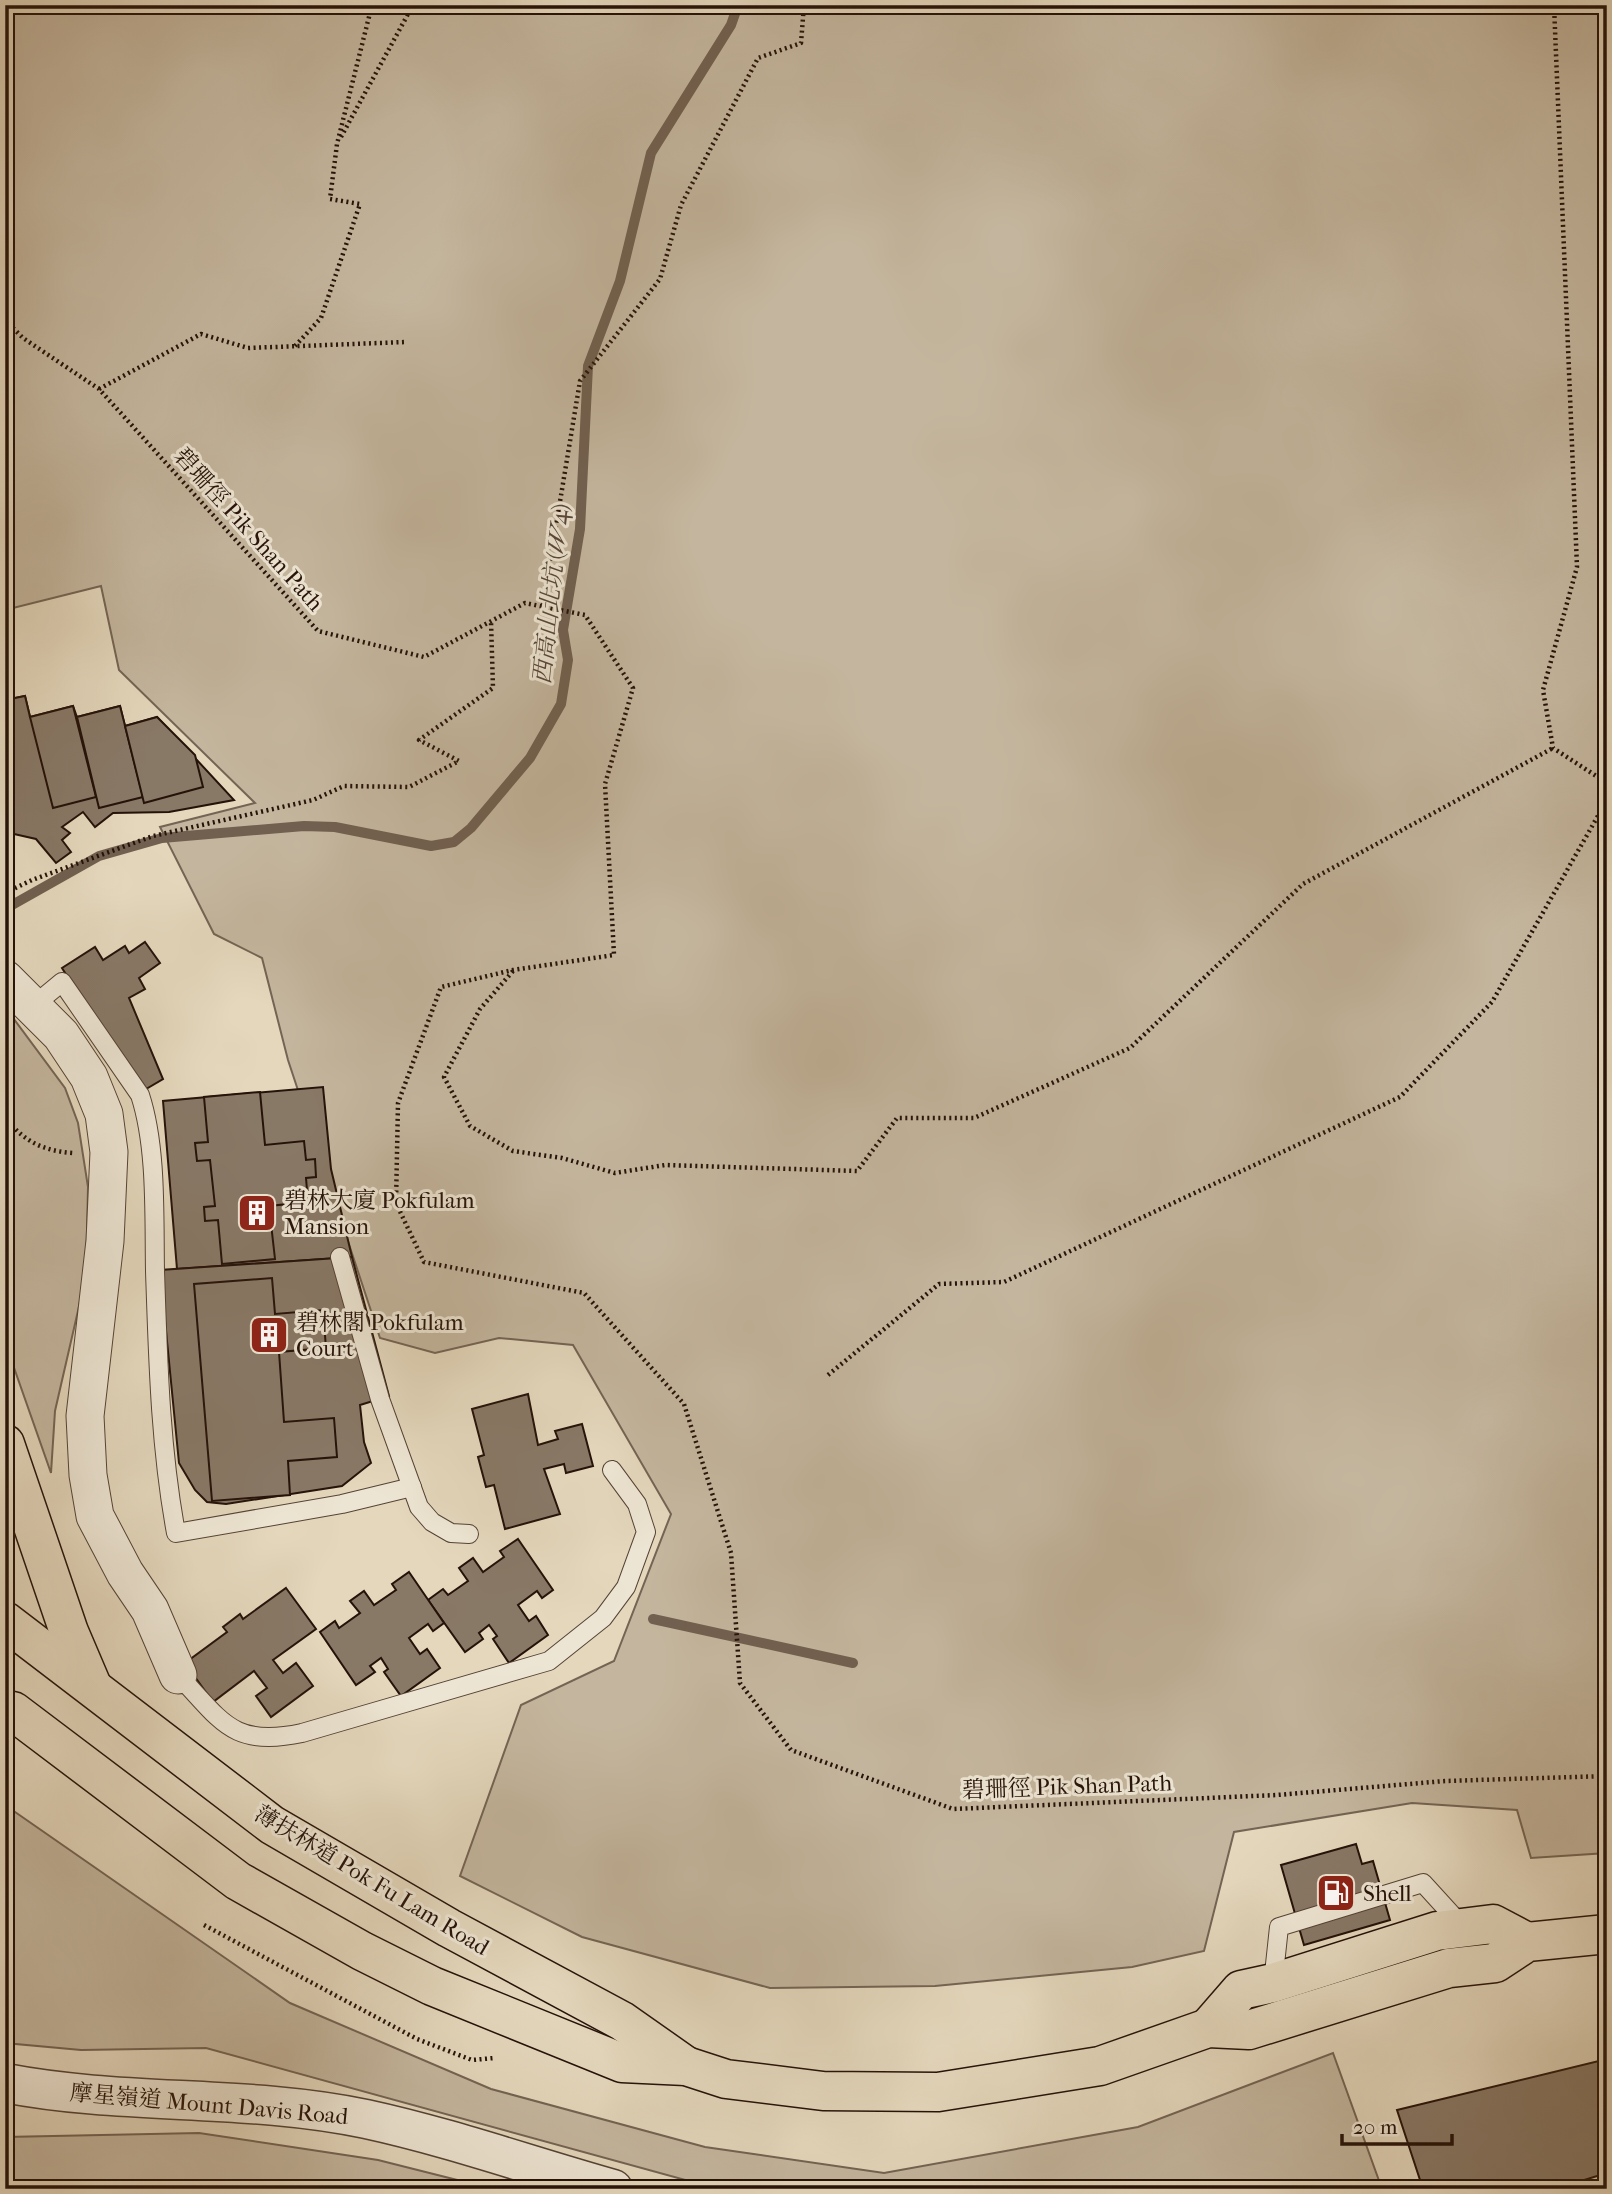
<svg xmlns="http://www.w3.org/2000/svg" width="1612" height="2194" font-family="'IM FELL French Canon','Noto Serif TC',serif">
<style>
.green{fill:#c4b69e;stroke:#746454;stroke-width:2}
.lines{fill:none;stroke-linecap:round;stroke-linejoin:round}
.stream{stroke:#716050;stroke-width:10}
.building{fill:#887866;stroke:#251209;stroke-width:2}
.service-casing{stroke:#554336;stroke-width:20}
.minor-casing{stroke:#554336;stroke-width:39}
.tertiary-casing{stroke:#554336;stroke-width:41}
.primary-casing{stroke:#251209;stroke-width:41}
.path{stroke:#251209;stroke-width:4.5;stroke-dasharray:2 3.5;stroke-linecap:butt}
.service{stroke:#ede5d3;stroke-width:18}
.minor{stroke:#ede5d3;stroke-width:37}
.tertiary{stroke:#ede5d3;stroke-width:38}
.primary{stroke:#e4d7bc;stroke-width:38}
.labels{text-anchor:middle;stroke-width:6;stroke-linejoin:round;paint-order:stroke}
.street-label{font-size:23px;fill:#251209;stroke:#ede5d3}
.poi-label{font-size:23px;fill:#251209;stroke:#ede5d3;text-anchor:start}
.water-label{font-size:24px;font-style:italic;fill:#574638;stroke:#ede5d3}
</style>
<rect width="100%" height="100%" fill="#e4d7bc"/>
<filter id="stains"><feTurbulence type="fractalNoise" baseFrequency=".00286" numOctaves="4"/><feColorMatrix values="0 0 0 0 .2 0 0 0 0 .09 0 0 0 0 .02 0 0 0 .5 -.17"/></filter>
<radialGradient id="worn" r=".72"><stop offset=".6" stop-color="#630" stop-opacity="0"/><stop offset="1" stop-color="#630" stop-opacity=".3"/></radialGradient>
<g class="green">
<path d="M5,5H1607V1853L1531,1858L1517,1810L1412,1803L1234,1832L1204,1951L1132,1967L935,1986L770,1988L582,1937L460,1876L521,1705L614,1661L671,1514L573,1345L499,1338L435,1353L380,1338L288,1060L262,958L214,934L160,827L255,803L119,670L101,586L5,610Z"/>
<path d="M5,1007L65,1088L78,1123L88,1187L86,1276L55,1411L51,1473L5,1342Z"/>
<path d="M5,1805L290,2003L491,2089L705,2147L884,2173L1138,2127L1333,2053L1382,2189H718L206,2048L81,2050L5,2043Z"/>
<path d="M199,2133L378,2160L493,2189H5V2137Z"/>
</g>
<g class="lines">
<g class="stream">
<path d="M5,20V55"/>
<path d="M5,909L99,856L162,838L304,826L335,827L431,846L454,842L471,828L530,758L561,704L568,660L563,630L580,529L588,366L620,281L651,153L731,25L738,5"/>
<path d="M653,1619L853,1663"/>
</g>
</g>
<g class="building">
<path d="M25,696L47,787L5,797V700Z"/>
<path d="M25,696L30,717L73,706L77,717L120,706L125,726L157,717L234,800L169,812L113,813L95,827L83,812L62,827L70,833L62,840L71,852L56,863L36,839L5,832V700Z"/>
<path d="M73,706L96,797L53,808L30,717Z"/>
<path d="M120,706L143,797L99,808L77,717Z"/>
<path d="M157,717L195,755L203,787L144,803L125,726Z"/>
<path d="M145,942L160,963L139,978L145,989L129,998L163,1079L141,1092L62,968L95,947L103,960L125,946L129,953Z"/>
<path d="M323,1087L331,1169L352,1257L177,1269L163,1101Z"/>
<path d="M260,1092L265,1145L304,1141L306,1160L315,1159L316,1177L306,1178L308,1202L269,1206L275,1259L222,1264L218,1220L205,1221L204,1207L215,1206L210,1160L197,1161L195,1143L208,1142L204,1097Z"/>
<path d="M352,1257L389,1396L360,1405L364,1442L371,1463L342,1486L226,1504L207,1502L195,1490L179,1463L160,1270Z"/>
<path d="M272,1278L275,1314L323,1310L326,1348L279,1352L284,1422L334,1418L337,1457L288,1461L290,1495L212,1501L194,1284Z"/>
<path d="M528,1394L538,1445L558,1439L555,1431L582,1424L593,1466L566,1473L564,1464L544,1469L560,1514L505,1529L494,1485L486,1487L478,1457L484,1455L472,1409Z"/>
<path d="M518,1539L553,1590L542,1598L537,1591L518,1605L529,1621L536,1616L548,1635L509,1663L493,1639L497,1636L489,1625L479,1633L483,1639L465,1652L428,1600L443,1589L448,1595L468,1581L459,1568L473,1558L483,1572L504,1557L500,1551Z"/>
<path d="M409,1572L444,1623L433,1631L428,1624L409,1638L420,1654L427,1649L440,1668L401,1696L384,1672L388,1669L381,1658L370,1666L375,1672L356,1685L320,1632L335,1621L339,1628L360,1613L350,1601L364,1591L374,1605L396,1590L392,1584Z"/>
<path d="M286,1588L316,1629L273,1660L283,1673L296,1663L313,1686L271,1717L256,1696L267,1688L254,1671L213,1702L185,1663L227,1632L223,1627L240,1614L243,1619Z"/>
<path d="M1356,1844L1362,1864L1373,1861L1390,1920L1304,1945L1281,1865Z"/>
<path d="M1607,2059V2173L1555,2189H1423L1397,2110Z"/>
</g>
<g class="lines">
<g class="service-casing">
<g id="service">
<path d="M33,1006L62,982L140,1095C157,1147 154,1216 155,1271C158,1359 160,1446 176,1533L342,1504L412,1487"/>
<path d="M340,1257L380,1399L419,1507L432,1522L451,1533L469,1534"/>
<path d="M178,1675C222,1721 232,1748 302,1733L549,1661L603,1618L626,1587L646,1532L637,1504L612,1470"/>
<path d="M1273,1983L1279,1927L1423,1883L1464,1928"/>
</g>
</g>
<g class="minor-casing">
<path id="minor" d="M5,979L61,1035L89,1077L104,1114L109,1152L105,1241L85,1416L88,1475L95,1516L125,1573L150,1610L178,1675"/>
</g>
<g class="tertiary-casing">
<path id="tertiary" d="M5,2083C124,2106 248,2094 366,2119C449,2137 531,2166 613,2189"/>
</g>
<g class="primary-casing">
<g id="primary">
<path d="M5,1444L69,1632L92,1686"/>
<path d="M5,1621L272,1825L449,1928L622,2021L686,2066"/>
<path d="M5,1710L13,1711L238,1881L362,1951L432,1986L622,2063L686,2066L726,2079L823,2091L938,2092L1100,2066L1208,2028L1249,2030L1449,1968L1495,1963L1527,1942L1607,1934"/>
<path d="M1208,2028L1241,1990L1273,1983L1437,1931L1493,1924L1527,1942"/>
</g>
</g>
<g class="path">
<path d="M1554,5L1577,567L1543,690L1553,748L1607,783"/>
<path d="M341,137L413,5"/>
<path d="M5,320L23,338L99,389L318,631L424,657L525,603L585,615L633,688L605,784L614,955L513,970L441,987L398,1103L396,1203L424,1262L584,1293L684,1404L731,1553L740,1683L791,1750L953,1809L1277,1795L1445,1781L1607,1776"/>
<path d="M295,346L321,318L360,204L330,199L337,144L372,5"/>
<path d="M99,389L201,334L248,348L406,342"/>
<path d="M543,604L580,381L660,279L681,205L758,58L801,43L804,5"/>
<path d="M5,893L32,880L153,836L313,800L344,786L409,787L459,761L419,740L493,688L491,621"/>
<path d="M513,971L480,1009L444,1077L470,1126L513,1151L562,1158L615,1173L665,1165L857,1171L897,1118H974L1130,1048L1303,884L1553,748"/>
<path d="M5,1117C23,1141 43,1151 73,1153"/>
<path d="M828,1375L939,1284L1004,1282L1400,1097L1492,1002L1607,800"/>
<path d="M204,1925L417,2039L472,2060L494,2058"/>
</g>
<use href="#service" class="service"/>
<use href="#minor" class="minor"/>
<use href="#tertiary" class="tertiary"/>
<use href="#primary" class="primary"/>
</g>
<defs>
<g id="building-square" transform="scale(2.0125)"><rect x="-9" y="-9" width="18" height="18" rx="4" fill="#8f2418" stroke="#ede5d3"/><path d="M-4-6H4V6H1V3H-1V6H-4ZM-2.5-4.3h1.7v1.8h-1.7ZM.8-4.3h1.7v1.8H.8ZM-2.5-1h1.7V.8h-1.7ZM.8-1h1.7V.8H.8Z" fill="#fff"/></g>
<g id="fuel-square" transform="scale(2.0125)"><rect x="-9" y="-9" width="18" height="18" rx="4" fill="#8f2418" stroke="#ede5d3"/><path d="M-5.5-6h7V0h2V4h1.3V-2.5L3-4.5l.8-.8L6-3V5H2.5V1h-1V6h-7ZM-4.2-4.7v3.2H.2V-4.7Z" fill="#fff"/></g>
</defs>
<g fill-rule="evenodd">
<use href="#building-square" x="257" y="1213"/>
<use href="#building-square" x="269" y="1335"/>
<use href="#fuel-square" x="1336" y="1893"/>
</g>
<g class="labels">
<g class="street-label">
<text transform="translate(249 529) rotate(48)" y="8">碧珊徑 Pik Shan Path</text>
<text transform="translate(1067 1786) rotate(-2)" y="8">碧珊徑 Pik Shan Path</text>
<text transform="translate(372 1880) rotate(31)" y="8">薄扶林道 Pok Fu Lam Road</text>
<text transform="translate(209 2104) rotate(5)" y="8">摩星嶺道 Mount Davis Road</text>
</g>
<g class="poi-label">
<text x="284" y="1208">碧林大廈 Pokfulam<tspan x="284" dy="26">Mansion</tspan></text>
<text x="296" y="1330">碧林閣 Pokfulam<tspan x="296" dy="26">Court</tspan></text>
<text x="1363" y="1901">Shell</text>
</g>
<g class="water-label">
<text transform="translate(551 594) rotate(-84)" y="8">西高山北坑 (W4)</text>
</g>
</g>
<rect width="1612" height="2194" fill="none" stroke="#e4d7bc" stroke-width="28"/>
<rect x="7" y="7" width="1598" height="2180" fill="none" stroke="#251209" stroke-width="3.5"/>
<rect x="14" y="14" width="1584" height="2166" fill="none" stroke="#251209" stroke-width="2"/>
<path d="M1342 2134v10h110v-10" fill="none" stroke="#251209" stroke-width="3.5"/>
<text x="1353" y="2134" font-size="21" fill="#251209" stroke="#ede5d3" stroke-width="5" paint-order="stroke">20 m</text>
<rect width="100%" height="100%" filter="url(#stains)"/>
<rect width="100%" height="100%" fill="url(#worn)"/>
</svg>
